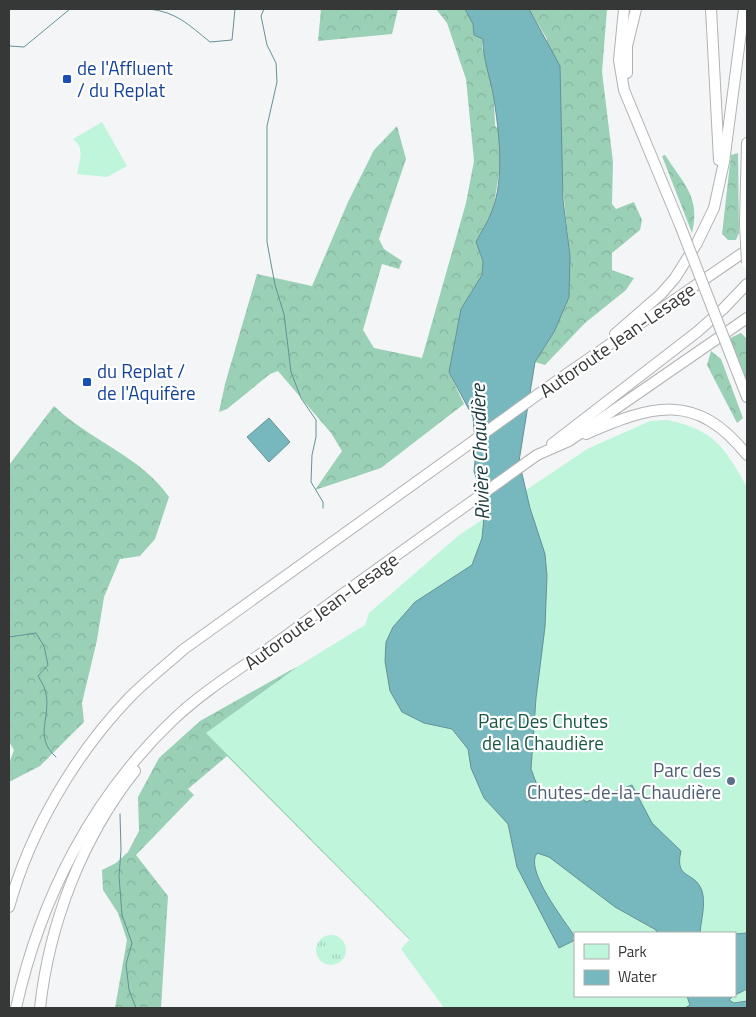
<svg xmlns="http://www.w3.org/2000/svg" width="756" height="1017" font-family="'Titillium Web',sans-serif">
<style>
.grass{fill:url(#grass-tufts)}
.forest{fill:url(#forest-crowns)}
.park{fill:#bff5db;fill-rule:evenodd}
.water{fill:#77b8be;stroke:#649196}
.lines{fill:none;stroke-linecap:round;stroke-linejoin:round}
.stream{stroke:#649196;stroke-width:1}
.highway-casing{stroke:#b1b2b4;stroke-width:12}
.highway{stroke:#fff;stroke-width:10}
.highway-bridge-casing{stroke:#b1b2b4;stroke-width:12;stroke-linecap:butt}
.highway-bridge{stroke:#fff;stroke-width:10}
.transit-dot{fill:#1a4fb4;stroke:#fff;stroke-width:2}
.service-dot{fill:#5c6f8a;stroke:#fff;stroke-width:2}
.labels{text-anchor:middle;stroke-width:4.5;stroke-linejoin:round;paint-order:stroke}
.transit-label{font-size:19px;fill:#164399;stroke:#fff;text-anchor:start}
.street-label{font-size:19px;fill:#363737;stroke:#fff}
.park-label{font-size:19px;fill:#175840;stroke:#fff}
.service-label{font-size:19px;fill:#4e5e75;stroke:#fff;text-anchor:end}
.water-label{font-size:20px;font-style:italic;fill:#19393d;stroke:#fff}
</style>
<defs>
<pattern id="grass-tufts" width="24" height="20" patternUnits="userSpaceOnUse" patternTransform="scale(1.25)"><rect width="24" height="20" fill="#bff5db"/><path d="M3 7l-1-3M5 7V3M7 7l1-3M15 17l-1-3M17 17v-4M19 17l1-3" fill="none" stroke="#a5d3bd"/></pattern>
<pattern id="forest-crowns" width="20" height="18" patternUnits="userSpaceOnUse" patternTransform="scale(1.25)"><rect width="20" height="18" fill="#9ad0b6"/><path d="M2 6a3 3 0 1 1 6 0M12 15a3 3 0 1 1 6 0" fill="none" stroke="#85b39d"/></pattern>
</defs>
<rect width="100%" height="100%" fill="#f4f5f7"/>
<circle class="grass" cx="331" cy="950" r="15"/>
<g class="forest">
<path d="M321,9H398L392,34L318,41Z"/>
<path d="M436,9H465L473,24L474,35L483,39L482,48L487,63L494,99L495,125L500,133V167L493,211L476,242L483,261L482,275L461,309L449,372L464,404L381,468L315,490L342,451L331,433L278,371L270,374L227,409L219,412L225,384L257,274L312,286L348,202L374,150L397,126L406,159L379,239L384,249L402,261L399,269L382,264L363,330L374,348L422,358L466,203L474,161L466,79L447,23Z"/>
<path d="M529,9H607L602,72L613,162L612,204L616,209L634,202L642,220L640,230L612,253V270L634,278L626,290L585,323L545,365L535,362L554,332L570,256L547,39Z"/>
<path d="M738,153L739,233L736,240H728L722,234L731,155Z"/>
<path d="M665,155C683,183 701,197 692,233L662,156Z"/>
<path d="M741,333L747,339V383L730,338Z"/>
<path d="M711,351L721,359L743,418L737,423L707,365Z"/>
<path d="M54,406C89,440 141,456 169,497L155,539L140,556L120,559L104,597L97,640L82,703L84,722L40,766L9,782V763L14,750L9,742V465Z"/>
<path d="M317,658L575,996L585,1002L410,940L227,756L188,789L194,795L136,855L168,896L161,1008H115L127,940L118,913L103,890L102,870L116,863L128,852L139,831L138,797L159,758L200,721L289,671Z"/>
</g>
<g class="park">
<path d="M102,122L127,166L107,177L77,174C80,160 85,148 73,139Z"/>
<path d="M667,420C715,430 724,447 747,487V1008H444L401,949L410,939L206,733L300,665L365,625L369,613L458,536L587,449L650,421ZM575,933H735V996H575Z"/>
</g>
<g class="water">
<path d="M465,9H529L560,66L563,200L570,256L569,297L554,332L535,362L519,461L530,508L545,554L547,576L545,627L536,698L531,769L537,785L546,791L575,790L586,802L632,785L652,823L681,851C674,881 695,870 702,891C706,904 701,920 700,933H657L656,930L615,907L549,857L537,853C524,870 565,921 575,937V940L559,948L517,867L508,824L484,798L471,768L468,749L452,729L424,723L402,712L390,691L385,661L386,642L393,627L415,602L472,565L482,538L485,507L474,471L476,452L473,417L449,372L461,309L482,275L483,261L476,242C481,232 488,222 492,211C505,178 499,132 494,99C491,80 482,56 483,39L474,35L473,24Z"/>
<path d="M269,418L290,442L269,462L247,437Z"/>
<path d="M747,933V989L735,995V934Z"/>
<path d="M687,996H733L729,1000L734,1003L747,1001V1008H685L690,1005Z"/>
</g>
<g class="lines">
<g class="stream">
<path d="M149,9C177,12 189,25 210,42L232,40L235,9"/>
<path d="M264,9L261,16L267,45L276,63L277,82L267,126V242L275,285L284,314L291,372L301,398L316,420V437L312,455L311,482L323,502V508"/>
<path d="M9,46L24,47L70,9"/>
<path d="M9,637L36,633L44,646L48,665L38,676C41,681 44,686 45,690C53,716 32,736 56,757"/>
<path d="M120,814L121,850L119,876L122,915L132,943L126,964L129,990L136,1008"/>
</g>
<g class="highway-casing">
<g id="highway">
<path d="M624,9L619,60L624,90L680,225"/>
<path d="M711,9L719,160"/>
<path d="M627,73V46L636,9"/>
<path d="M745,224L747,143"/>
<path d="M615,334L661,294L675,278L697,243L714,208L724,162L744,9"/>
<path d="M731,356L747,397"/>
<path d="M586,434C652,405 696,391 747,455"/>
<path d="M552,444L697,332L723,309L747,284"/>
<path d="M9,907C30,831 75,754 130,697C147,680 166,665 184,649L565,375L747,250"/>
<path d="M16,1008C40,899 92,797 174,719C210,685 255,660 294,630C374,570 456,513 537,455L569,441L747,318"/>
<path d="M40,1008C49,924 82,838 135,771"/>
</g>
</g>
<use href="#highway" class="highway"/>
<g class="highway-bridge-casing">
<g id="highway-bridge">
<path d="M745,224L747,263"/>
<path d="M680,225L731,356"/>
</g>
</g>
<use href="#highway-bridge" class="highway-bridge"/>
</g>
<g class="transit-dot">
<rect x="62" y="74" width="10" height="10" rx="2.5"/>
<rect x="82" y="377" width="10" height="10" rx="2.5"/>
</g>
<circle class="service-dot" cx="731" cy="781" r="5"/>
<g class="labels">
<g class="transit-label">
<text x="77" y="75">de l'Affluent<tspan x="77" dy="22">/ du Replat</tspan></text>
<text x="97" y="378">du Replat /<tspan x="97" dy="22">de l'Aquifère</tspan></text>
</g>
<g class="street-label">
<text transform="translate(617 340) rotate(-35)" y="7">Autoroute Jean-Lesage</text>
<text transform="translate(321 611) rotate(-36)" y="7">Autoroute Jean-Lesage</text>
</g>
<g class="park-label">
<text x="543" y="728">Parc Des Chutes<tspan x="543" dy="22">de la Chaudière</tspan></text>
</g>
<g class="service-label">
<text x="721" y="777">Parc des<tspan x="721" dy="22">Chutes-de-la-Chaudière</tspan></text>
</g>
<g class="water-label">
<text transform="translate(480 452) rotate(-92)" y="7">Rivière Chaudière</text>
</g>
</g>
<rect width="756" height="1017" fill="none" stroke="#363737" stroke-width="20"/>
<rect x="574" y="932" width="162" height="65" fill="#ffffff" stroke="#afafaf"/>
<rect x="584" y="944" width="25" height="15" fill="#bff5db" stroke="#afafaf"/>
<text x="618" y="957" font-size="15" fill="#363737">Park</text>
<rect x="584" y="970" width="25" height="15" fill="#77b8be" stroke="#afafaf"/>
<text x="618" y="982" font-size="15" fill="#363737">Water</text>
</svg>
